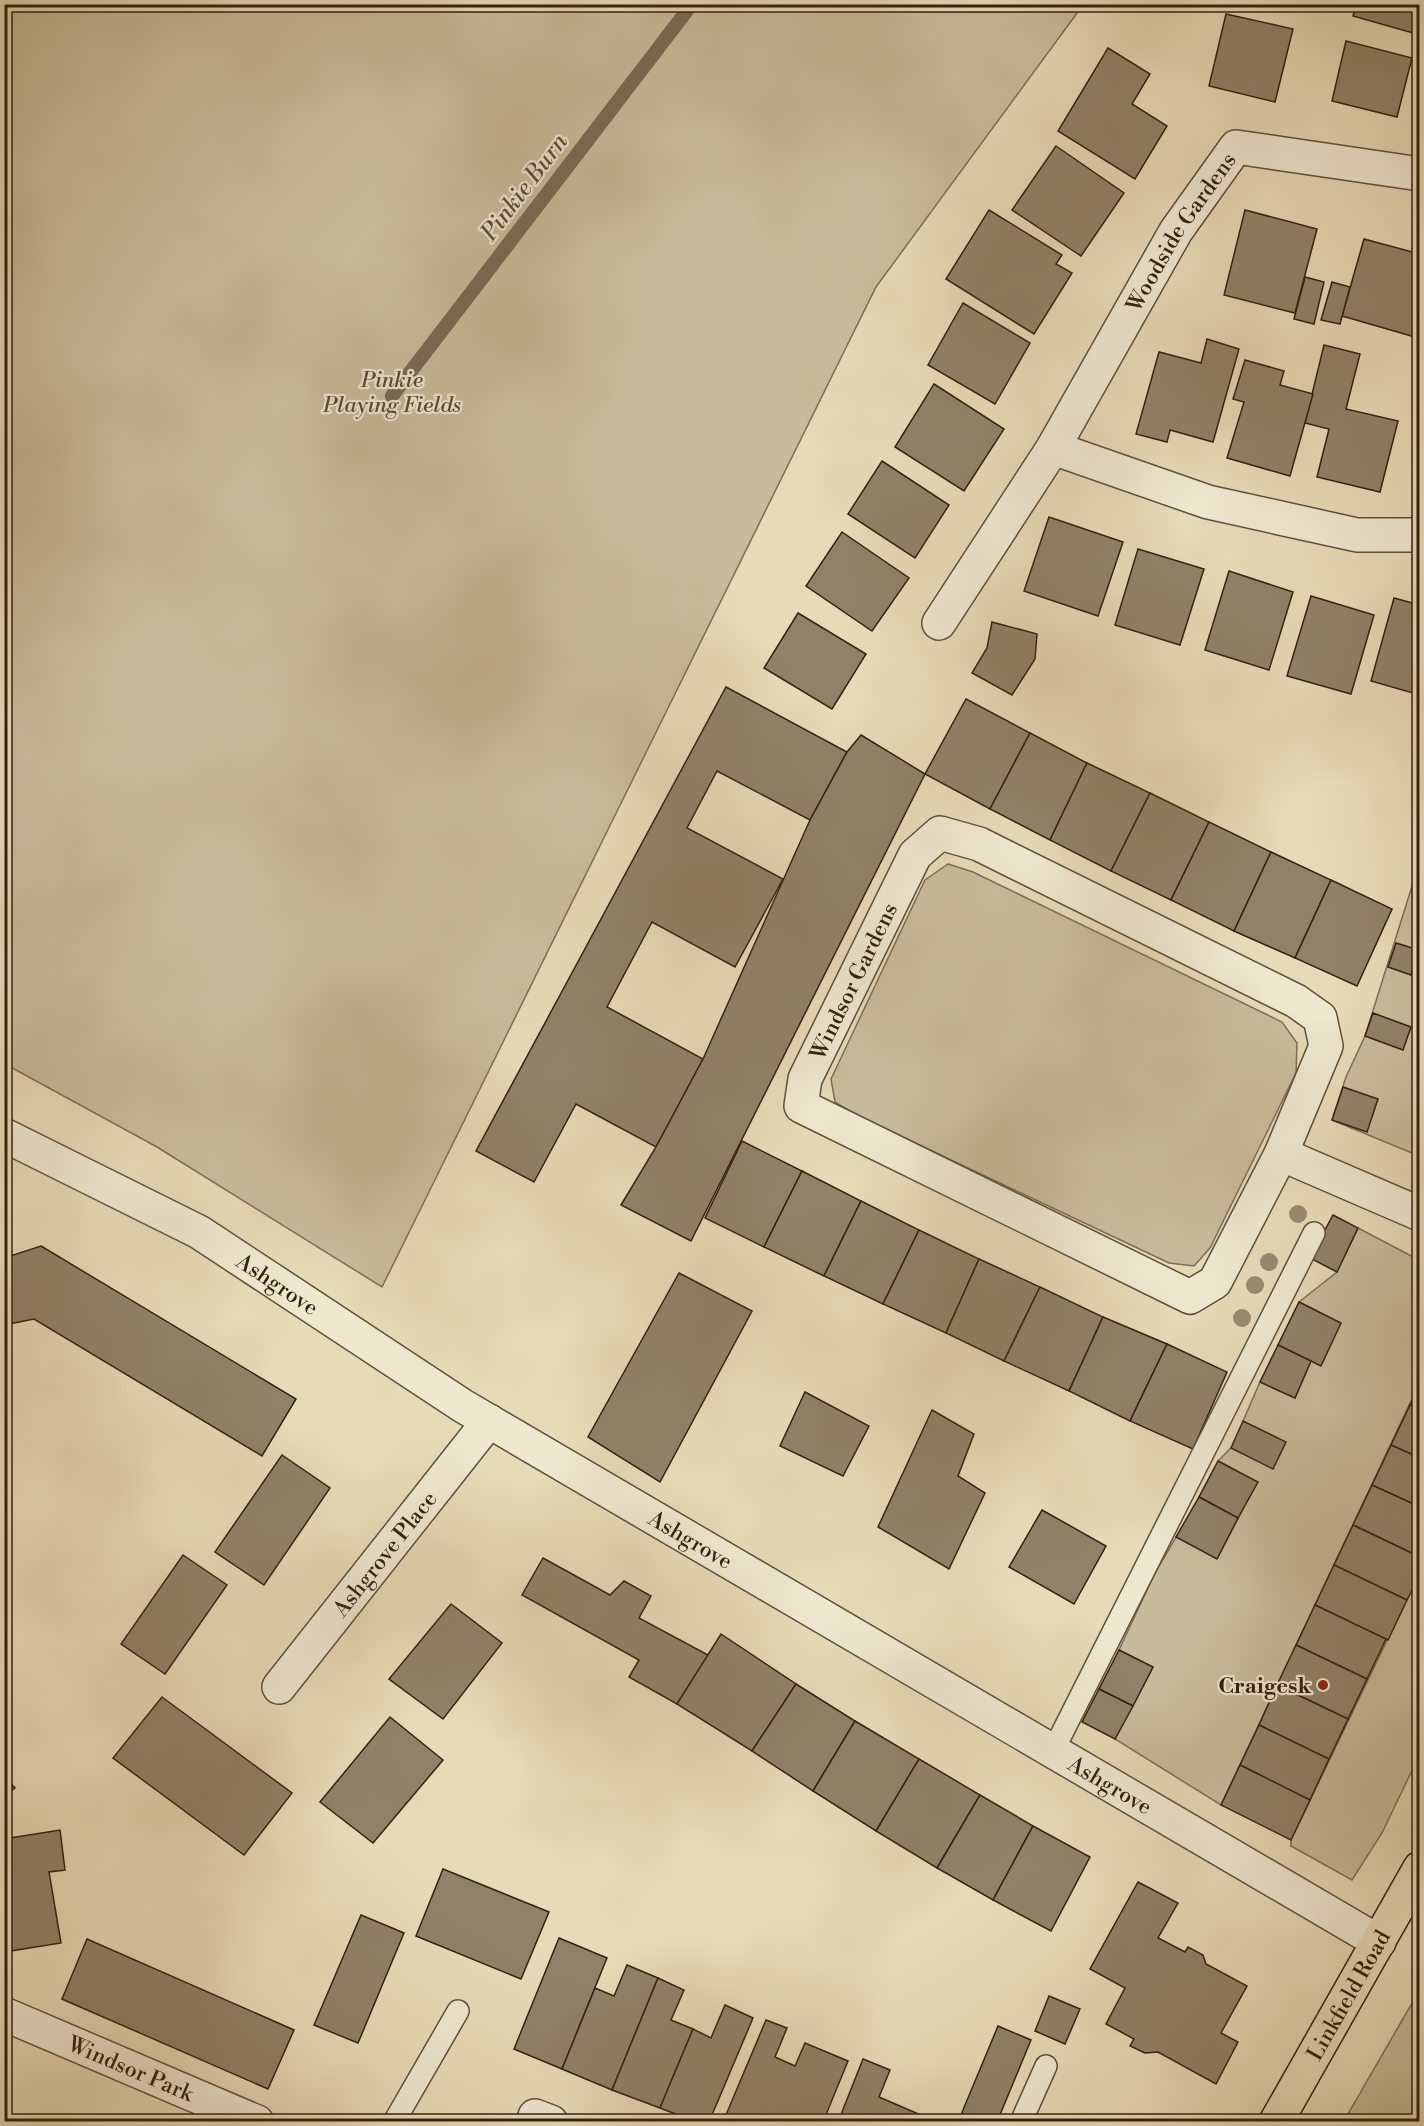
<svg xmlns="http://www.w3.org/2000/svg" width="1424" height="2126" font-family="'Libre Bodoni',serif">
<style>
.green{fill:#c8bb9b;stroke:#7d6e56;stroke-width:1.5}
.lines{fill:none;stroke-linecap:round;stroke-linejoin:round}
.stream{stroke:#796b53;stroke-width:14}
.building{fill:#908267;stroke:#322211;stroke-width:1.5}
.lane-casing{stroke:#5f503a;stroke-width:24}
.street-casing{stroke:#5f503a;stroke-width:36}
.primary-casing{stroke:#322211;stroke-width:36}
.lane{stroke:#efe7d0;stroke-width:21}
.street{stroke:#efe7d0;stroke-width:33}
.primary{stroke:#e7dab7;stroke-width:33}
.tree{fill:#988a6f}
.poi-dot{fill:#8f2418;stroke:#efe7d0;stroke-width:2}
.labels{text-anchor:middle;stroke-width:4.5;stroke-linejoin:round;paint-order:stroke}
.street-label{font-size:22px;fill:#322211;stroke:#efe7d0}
.park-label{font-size:22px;font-style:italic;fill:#584834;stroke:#efe7d0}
.poi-label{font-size:22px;font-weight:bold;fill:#322211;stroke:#efe7d0;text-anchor:end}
.water-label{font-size:24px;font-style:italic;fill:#5c4c38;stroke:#efe7d0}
</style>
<rect width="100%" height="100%" fill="#e7dab7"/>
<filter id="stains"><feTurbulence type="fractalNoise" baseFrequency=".00333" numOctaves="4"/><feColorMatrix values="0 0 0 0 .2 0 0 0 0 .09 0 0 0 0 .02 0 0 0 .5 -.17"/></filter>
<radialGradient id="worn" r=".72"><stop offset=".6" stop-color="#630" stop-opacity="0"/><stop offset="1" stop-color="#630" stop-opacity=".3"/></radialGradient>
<g class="green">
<path d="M4,5H1083L876,287L382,1287L157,1147L5,1064Z"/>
<path d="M948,864L973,872L1282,1022L1297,1043L1296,1073L1210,1248L1194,1266L1169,1263L856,1115L835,1102L831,1079L925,880Z"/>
<path d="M1419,864V1156L1332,1120L1346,1077L1365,1036Z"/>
<path d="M1358,1228L1419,1260V1384L1221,1805L1115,1739L1153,1667L1119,1650L1155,1573L1176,1537L1218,1557L1257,1482L1218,1461L1231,1448L1273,1468L1243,1421L1260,1382L1295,1398L1311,1361L1341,1323L1299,1302L1337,1272Z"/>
<path d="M1419,1574V1756L1382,1833L1352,1880L1291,1846V1840Z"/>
<path d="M1419,1991V2121H1344Z"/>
</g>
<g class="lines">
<path class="stream" d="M392,396L692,4"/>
</g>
<g class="building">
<path d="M1356,4H1420V35L1353,16Z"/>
<path d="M1226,14L1293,29L1275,102L1209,86Z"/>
<path d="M1346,41L1412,58L1397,117L1332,101Z"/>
<path d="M1108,48L1150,74L1132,104L1167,126L1135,179L1058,131Z"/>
<path d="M1056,146L1124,193L1081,256L1012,210Z"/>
<path d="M989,210L1062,255L1056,264L1072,273L1034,334L946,279Z"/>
<path d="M1245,210L1317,229L1295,313L1224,295Z"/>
<path d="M1364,239L1420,254V320L1415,337L1342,316Z"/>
<path d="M1305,277L1324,282L1314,324L1294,319Z"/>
<path d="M1332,282L1350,287L1340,324L1321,320Z"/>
<path d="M963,303L1030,343L995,404L928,365Z"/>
<path d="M1207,339L1239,349L1213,442L1170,430L1167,442L1136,434L1159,352L1201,363Z"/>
<path d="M1324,345L1360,354L1346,409L1398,421L1380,492L1317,477L1329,429L1305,423Z"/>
<path d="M1245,360L1284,371L1280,385L1313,394L1290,476L1227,458L1244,402L1233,399Z"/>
<path d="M934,384L1004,429L964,491L895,447Z"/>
<path d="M882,461L949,505L915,558L848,514Z"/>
<path d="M1049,517L1123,542L1098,616L1024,591Z"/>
<path d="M842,532L909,578L872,631L806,586Z"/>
<path d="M1138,549L1204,569L1180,645L1115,625Z"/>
<path d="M1229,571L1293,592L1269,670L1205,650Z"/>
<path d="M1311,596L1374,615L1351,694L1287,676Z"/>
<path d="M1394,598L1420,605V695L1371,681Z"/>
<path d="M798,613L866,654L832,709L764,668Z"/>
<path d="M992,622L1037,634L1035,659L1012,695L972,673L987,648Z"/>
<path d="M726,687L847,752L810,820L717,771L687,828L783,879L735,967L652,922L607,1007L703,1059L656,1147L576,1104L534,1182L476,1151Z"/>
<path d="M966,699L1030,733L990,809L925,774Z"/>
<path d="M1030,733L1087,763L1050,840L990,809Z"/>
<path d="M861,735L925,774L691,1241L621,1205L656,1147L703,1059L810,820L847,752Z"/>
<path d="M1087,763L1150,793L1111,871L1050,840Z"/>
<path d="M1150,793L1209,822L1171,900L1111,871Z"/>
<path d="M1209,822L1271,852L1234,931L1171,900Z"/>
<path d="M1271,852L1331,880L1295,958L1234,931Z"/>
<path d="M1331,880L1392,909L1357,986L1295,958Z"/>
<path d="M1396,943L1419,950L1411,975L1388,967Z"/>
<path d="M1373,1013L1411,1027L1403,1050L1365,1036Z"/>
<path d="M1343,1087L1378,1099L1367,1132L1332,1120Z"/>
<path d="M742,1141L802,1171L764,1247L705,1218Z"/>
<path d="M802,1171L861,1201L824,1276L764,1247Z"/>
<path d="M861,1201L919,1230L883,1304L824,1276Z"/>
<path d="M1333,1215L1358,1228L1337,1272L1310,1258Z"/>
<path d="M919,1230L979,1259L946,1333L883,1304Z"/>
<path d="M41,1246L296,1399L262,1456L34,1319L4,1325V1258Z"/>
<path d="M979,1259L1040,1287L1004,1361L946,1333Z"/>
<path d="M679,1273L752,1311L660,1482L588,1437Z"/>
<path d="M1040,1287L1103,1317L1069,1391L1004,1361Z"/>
<path d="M1299,1302L1341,1323L1321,1366L1278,1345Z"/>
<path d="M1103,1317L1167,1344L1130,1421L1069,1391Z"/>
<path d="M1167,1344L1227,1372L1193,1449L1130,1421Z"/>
<path d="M1278,1345L1311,1361L1295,1398L1260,1382Z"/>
<path d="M1420,1384V1409L1410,1405Z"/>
<path d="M805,1392L869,1426L843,1476L780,1446Z"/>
<path d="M1410,1405L1420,1409V1458L1391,1445Z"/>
<path d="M932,1410L974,1434L958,1476L985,1493L949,1569L878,1527Z"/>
<path d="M1243,1421L1286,1442L1273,1469L1231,1448Z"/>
<path d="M1391,1445L1420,1458V1507L1372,1485Z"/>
<path d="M282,1455L330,1488L264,1585L215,1552Z"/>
<path d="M1218,1461L1258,1482L1238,1518L1199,1497Z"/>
<path d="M1372,1485L1420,1507V1557L1353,1525Z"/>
<path d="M1199,1497L1238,1518L1217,1559L1176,1537Z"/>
<path d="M1042,1510L1106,1546L1074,1604L1009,1567Z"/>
<path d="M1353,1525L1420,1557V1574L1407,1600L1334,1565Z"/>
<path d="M183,1555L227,1585L165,1674L121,1644Z"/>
<path d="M543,1558L610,1595L624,1581L651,1596L639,1618L708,1655L677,1704L629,1677L639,1660L522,1595Z"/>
<path d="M1334,1565L1407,1600L1388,1640L1315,1605Z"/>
<path d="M451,1604L502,1643L443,1719L389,1679Z"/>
<path d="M1315,1605L1386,1639L1367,1679L1296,1645Z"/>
<path d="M721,1634L796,1684L752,1751L677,1704Z"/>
<path d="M1296,1645L1367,1679L1348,1719L1277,1685Z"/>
<path d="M1119,1650L1153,1667L1133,1706L1099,1689Z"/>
<path d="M796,1684L855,1721L813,1791L752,1751Z"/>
<path d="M1277,1685L1348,1719L1329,1759L1259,1725Z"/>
<path d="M1099,1689L1133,1706L1115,1739L1082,1722Z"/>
<path d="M162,1697L292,1793L244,1855L113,1758Z"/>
<path d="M390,1717L443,1760L373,1843L320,1802Z"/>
<path d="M855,1721L919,1759L876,1831L813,1791Z"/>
<path d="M1259,1725L1329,1759L1310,1800L1240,1765Z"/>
<path d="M919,1759L980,1795L937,1868L876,1831Z"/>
<path d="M1240,1765L1310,1800L1291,1840L1221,1805Z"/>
<path d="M4,1776L15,1788L4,1797Z"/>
<path d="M980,1795L1033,1826L993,1900L937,1868Z"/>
<path d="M1033,1826L1090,1857L1051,1931L993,1900Z"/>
<path d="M60,1830L65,1870L49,1872L61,1943L4,1952V1839Z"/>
<path d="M443,1869L549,1912L521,1979L416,1936Z"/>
<path d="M1138,1882L1178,1903L1158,1938L1185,1952L1188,1947L1203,1955L1206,1964L1247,1986L1221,2033L1238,2042L1216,2084L1158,2052L1145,2053L1130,2046L1134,2039L1106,2024L1125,1988L1090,1969Z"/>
<path d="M361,1915L404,1933L358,2043L314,2025Z"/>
<path d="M559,1938L607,1958L562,2069L514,2049Z"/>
<path d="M87,1939L294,2030L268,2089L62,1999Z"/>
<path d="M627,1965L658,1978L612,2090L562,2069L595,1988L614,1996Z"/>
<path d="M658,1978L684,1990L671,2020L693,2029L660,2108L612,2090Z"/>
<path d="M1049,1996L1080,2009L1065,2044L1035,2031Z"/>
<path d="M725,2005L753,2018L709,2122H696L660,2108L693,2029L711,2038Z"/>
<path d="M766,2020L787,2028L775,2057L795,2066L805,2043L848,2061L823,2122H723Z"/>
<path d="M998,2026L1031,2040L997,2122H958Z"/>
<path d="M863,2059L890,2070L879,2097L937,2122H838Z"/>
</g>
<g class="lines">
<g class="lane-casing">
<g id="lane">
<path d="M1053,1751L1314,1233"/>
<path d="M394,2122L458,2011"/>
<path d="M1021,2122L1046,2066"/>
</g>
</g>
<g class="street-casing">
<g id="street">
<path d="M1053,448L1208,502L1357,535H1420"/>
<path id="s1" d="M939,623L1053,448L1176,231L1236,147L1420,174"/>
<path d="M940,833L979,844L1296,1001L1320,1018L1326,1046L1281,1154L1215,1282L1190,1297L801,1106L805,1079L915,855Z"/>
<path id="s2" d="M4,1135L199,1232L463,1406L1379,1942"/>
<path d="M1281,1154L1420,1214"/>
<path id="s3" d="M279,1687L489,1421"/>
<path id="s4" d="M4,2014L257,2122"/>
<path d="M535,2116L551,2122"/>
</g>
</g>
<g class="primary-casing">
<g id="primary">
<path id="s5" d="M1276,2122L1420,1868"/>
</g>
</g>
<use href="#lane" class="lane"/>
<use href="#street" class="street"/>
<use href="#primary" class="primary"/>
</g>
<g class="tree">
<circle cx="1298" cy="1214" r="9"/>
<circle cx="1269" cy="1262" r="9"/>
<circle cx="1255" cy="1285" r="9"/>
<circle cx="1242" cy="1318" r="9"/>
</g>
<circle class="poi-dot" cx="1323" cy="1685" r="6"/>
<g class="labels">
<g class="street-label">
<text dy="8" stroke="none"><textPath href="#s1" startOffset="460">Woodside Gardens</textPath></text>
<text transform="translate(853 981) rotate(-64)" y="8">Windsor Gardens</text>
<text dy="8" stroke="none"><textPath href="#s2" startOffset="312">Ashgrove</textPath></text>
<text dy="8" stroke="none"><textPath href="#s2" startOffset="798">Ashgrove</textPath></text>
<text dy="8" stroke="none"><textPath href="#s3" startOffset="170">Ashgrove Place</textPath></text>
<text dy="8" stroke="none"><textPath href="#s2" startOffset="1284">Ashgrove</textPath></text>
<text dy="8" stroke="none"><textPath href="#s5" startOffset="146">Linkfield Road</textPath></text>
<text dy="8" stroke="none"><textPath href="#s4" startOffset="138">Windsor Park</textPath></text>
</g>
<g class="park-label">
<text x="392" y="387">Pinkie<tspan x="392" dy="25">Playing Fields</tspan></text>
</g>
<g class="poi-label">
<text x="1311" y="1693">Craigesk</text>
</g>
<g class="water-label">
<text transform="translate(524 187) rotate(-53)" y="8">Pinkie Burn</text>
</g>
</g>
<rect width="1424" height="2126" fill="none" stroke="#e7dab7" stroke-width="24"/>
<rect x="6" y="6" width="1412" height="2114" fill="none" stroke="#322211" stroke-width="3"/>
<rect x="12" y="12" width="1400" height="2102" fill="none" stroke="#322211" stroke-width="1.5"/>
<rect width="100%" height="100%" filter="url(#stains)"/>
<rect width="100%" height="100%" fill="url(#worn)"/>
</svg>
